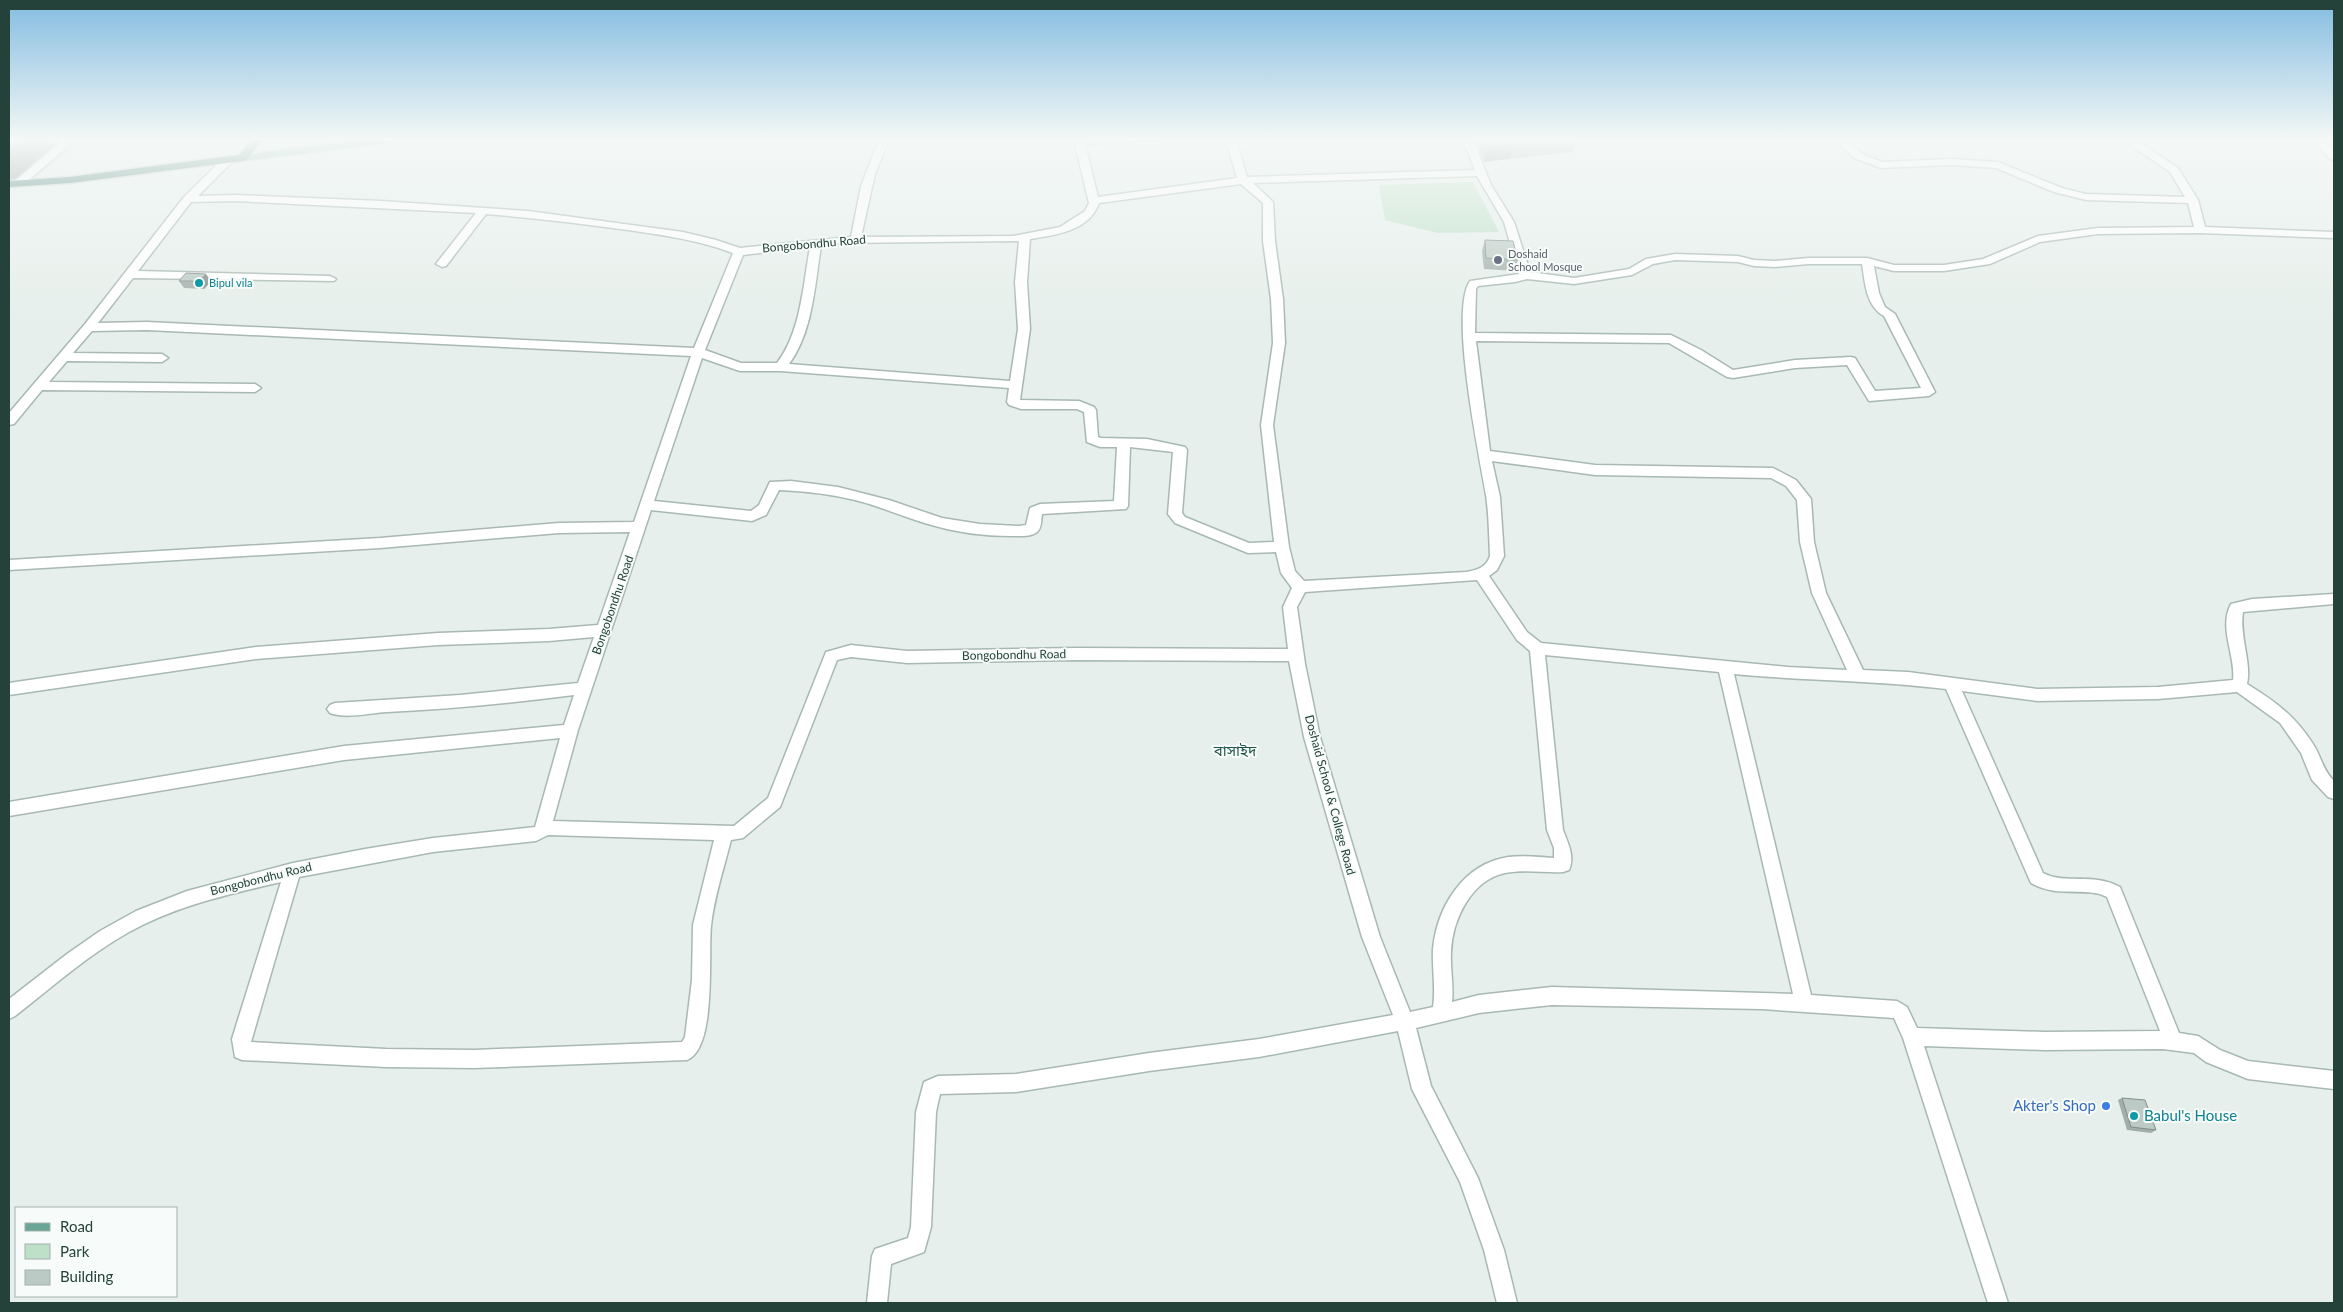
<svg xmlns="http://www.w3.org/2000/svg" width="2343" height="1312" font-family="Lato,'Noto Sans Bengali',sans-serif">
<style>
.built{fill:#d4dfda}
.green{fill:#bfe0c8}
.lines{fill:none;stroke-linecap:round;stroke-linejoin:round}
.minor-casing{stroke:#a8b8b2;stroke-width:3}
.major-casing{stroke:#c2cac8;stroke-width:3}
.highway-casing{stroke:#c2cac8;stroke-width:3}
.minor{fill:#fff;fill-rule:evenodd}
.major{fill:#6aa596;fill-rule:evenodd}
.highway{fill:#2f6f62;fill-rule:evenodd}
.wall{fill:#a1aea9}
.shaded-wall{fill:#838d89}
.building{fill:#bbcac4;stroke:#838d89}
.worship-dot{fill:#6b7280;stroke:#f7fbf9;stroke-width:2}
.culture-dot{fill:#0f9aa8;stroke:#f7fbf9;stroke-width:2}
.shop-dot{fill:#3f7fe0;stroke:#f7fbf9;stroke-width:2}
.labels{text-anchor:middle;stroke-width:4;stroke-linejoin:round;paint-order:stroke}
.far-worship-label{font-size:11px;fill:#5b616d;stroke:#f7fbf9;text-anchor:start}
.far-culture-label{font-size:11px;fill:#0d838f;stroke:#f7fbf9;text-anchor:start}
.street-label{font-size:12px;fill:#24423a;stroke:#f7fbf9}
.quarter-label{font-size:15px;fill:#1f5548;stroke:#f7fbf9}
.near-shop-label{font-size:15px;fill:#366cbe;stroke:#f7fbf9;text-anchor:end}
.near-culture-label{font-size:15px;fill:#0d838f;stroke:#f7fbf9;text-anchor:start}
</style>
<rect width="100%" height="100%" fill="#e6efeb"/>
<path class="built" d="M9,140H84L33,179L9,182Z"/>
<path class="green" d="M1473,182L1499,232L1438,233L1385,220L1379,185Z"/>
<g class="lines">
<g class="minor-casing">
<g id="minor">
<path d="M63,140H75L23,185H15V181Z"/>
<path d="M879,140H889L875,174L861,237L1013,236L1060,227L1085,211L1089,203L1074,140H1084L1098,197L1237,178L1226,140H1236L1247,177L1475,170L1463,140H1473L1491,185L1514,222L1530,272L1574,278L1629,269L1646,259L1675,254L1738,256L1754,260L1775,261L1808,258H1867L1894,265H1944L1983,259L2038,236L2098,228L2194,227L2188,203L2086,200L2054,192L1996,168L1952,165L1881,168L1854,158L1835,140H1847L1862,154L1882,162L1952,159L1998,162L2062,188L2086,194L2185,197L2170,172L2123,140H2136L2178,168L2198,200L2205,227L2334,232V238L2200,233L2098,234L2040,242L1990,264L1944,271H1894L1874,266L1879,293L1885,307L1895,314L1935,392L1929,396L1869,401L1847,365L1795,368L1733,378L1727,377L1669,343L1476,341L1490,451L1595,465L1773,468L1796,480L1811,499L1814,542L1826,593L1863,670L1908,672L2037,689L2158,687L2233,680C2236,656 2218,628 2231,604L2252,599L2334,594V604L2243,612C2239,636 2252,663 2247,684C2276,702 2294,715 2313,744C2322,758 2322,769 2334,781V799L2328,797L2312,780L2301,753L2280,723L2237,692L2158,699L2037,701L1962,691L2043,873C2066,885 2092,872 2120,887L2179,1033L2198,1036L2220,1050L2248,1061L2334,1071V1089L2248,1079L2206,1062L2194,1053L2163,1049L2044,1050L1924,1046L2008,1303H1988L1903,1038L1894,1018L1761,1009L1552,1005L1479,1013L1416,1028L1431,1086L1478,1178L1504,1250L1517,1303H1497L1484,1250L1460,1182L1412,1089L1398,1031L1259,1057L1149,1071L1016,1092L940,1094L936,1112L931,1227L924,1252L891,1264L887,1303H867L872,1256L875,1249L908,1238L911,1227L916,1112L924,1082L938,1076L1016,1074L1149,1053L1259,1039L1393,1015L1362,937L1304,737L1289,661L1077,660L907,663L851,657L837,660L780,807L743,838L731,840C724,868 714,897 711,926C708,954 717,1048 687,1060L474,1068L386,1067L242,1060L235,1057L232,1039L281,882C229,894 176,906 129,932C88,955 52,987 15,1016L9,1019V999L67,954L100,931L136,911L187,891L293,863L365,849L433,838L535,827L560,738L344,760L9,816V802L344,746L564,725L574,695C512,703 449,709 387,712C370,713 346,719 330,713L327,709L330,705L335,703L460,695L578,683L594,637L549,641L438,645L256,659L9,695V683L256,647L438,633L549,629L598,625L630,532L559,533L380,548L9,570V560L380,538L559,523L634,522L691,356L147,330L92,331L73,353L162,354L168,358L162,362L67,361L49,382L255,384L261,388L255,392L42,390L14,424L9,425V413L85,324L184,197L224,158H232V162L198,196L235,195L381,201L528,211L683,232L716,240L740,248L851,237L861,186ZM1477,176L1504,222L1519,274L1470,281C1449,311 1479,454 1486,495C1489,515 1489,536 1490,556C1486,568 1477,570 1466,572L1304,581L1295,571L1289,547L1273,425L1285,343L1283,299L1275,241L1273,202L1253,183ZM1241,184L1263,203V241L1271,299L1273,343L1261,425L1274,542L1249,543L1185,517L1182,513L1187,450L1185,447L1147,439L1101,438L1098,437L1096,410L1094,407L1079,401L1020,400L1030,329L1027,282L1030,239C1056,235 1089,231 1099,203ZM235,201L476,213L436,264L442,267L446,266L486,214C536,218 586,224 635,231C669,236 701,241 733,253L694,348L147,322L98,323L133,278L334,281L336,279L330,276L138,271L191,202ZM1019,241L1015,282L1018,329L1010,381L789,364C813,332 815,283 821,246L841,243ZM810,247C803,285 801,332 777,363H741L705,350L743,255ZM1675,260L1738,262L1754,266L1775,267L1808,264H1862C1865,283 1866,306 1884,316L1921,388L1875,391L1855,358L1851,357L1795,360L1733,370L1701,350L1671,335L1475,333L1476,289L1478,286L1515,282L1527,279L1574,284L1632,275L1653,264ZM702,358L740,371H780L1009,388L1007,402L1009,405L1021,409H1077L1084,412L1087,442L1100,447H1117L1114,501L1040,504L1030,508L1026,525L1019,526L980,524L942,518L889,500L838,487L791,481L770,482L759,505L751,511L654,501ZM1130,447L1173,452L1168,514L1175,523L1248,553L1276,552L1281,573L1292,588L1283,607L1288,649L1077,648L907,651L851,645L826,652L768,798L734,826L553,821L578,730L651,510L752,521L766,515L779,490C805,491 830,494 855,500C880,506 903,517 928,524C954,532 983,536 1011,536C1019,536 1031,537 1037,532C1042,528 1041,519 1042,514L1126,509L1128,506ZM1492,461L1595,475L1771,478L1786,486L1797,500L1800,542L1812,593L1847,670L1788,667L1541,643L1527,632L1489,576L1497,570L1504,556L1500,497ZM1477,580L1517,640L1530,651L1547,830L1554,848V858C1539,857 1523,855 1508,857C1463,864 1437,907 1433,949C1432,969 1436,988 1433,1007L1410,1012L1380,937L1320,737L1305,664L1297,607L1305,592ZM1545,655L1719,672L1793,994L1552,987L1479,995L1452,1002C1454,986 1450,969 1451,952C1452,920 1471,880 1505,873C1524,869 1544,873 1563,872L1569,870C1575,857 1568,843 1563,830ZM1734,674C1805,681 1876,680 1946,689L2031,883C2059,899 2086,886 2107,897L2160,1031L2044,1032L1917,1028L1907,1007L1897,1001L1811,995ZM548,835L714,840L693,925L692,980L685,1037L682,1042L474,1050L386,1049L251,1042L299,877L433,852L536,841Z"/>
<path d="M2313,140H2324L2334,151V160L2330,159Z"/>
</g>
</g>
<g class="major-casing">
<path id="major" d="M359,140H392L387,143L242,161L237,158L242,155Z"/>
</g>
<g class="highway-casing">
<path id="highway" d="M252,140H263L246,160L242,161L70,183L9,187V181L70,177L239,155Z"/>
</g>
<use href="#minor" class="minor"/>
<use href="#major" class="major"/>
<use href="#highway" class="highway"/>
</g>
<g class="wall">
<path d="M1087,140H1179L1088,146Z"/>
<path d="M1475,140H1576L1573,152L1484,162Z"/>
<path d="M1485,240L1518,260L1515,271L1484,269L1482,251Z"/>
<path d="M179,281H211L204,289L184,288Z"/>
<path d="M2122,1098L2156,1130L2151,1133L2127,1130L2118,1100Z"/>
</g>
<g class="shaded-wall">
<path d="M19,140H60L15,179L9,180V149Z"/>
<path d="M1513,144L1510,158L1484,162L1487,147Z"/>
<path d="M206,274L211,281L204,289L199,281Z"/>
</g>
<g class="building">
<path d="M9,140H19L9,149Z"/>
<path d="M1484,140H1548L1487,147Z"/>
<path d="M1485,240L1513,241L1518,260L1486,258Z"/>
<path d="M186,273L206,274L199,281H179Z"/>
<path d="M2122,1098L2145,1100L2156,1130L2131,1127Z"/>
</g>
<linearGradient id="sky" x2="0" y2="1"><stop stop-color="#84bce0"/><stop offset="0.43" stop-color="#f4f8f6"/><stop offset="1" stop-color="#f4f8f6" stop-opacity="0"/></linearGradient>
<rect width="2343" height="324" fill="url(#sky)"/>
<circle class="worship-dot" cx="1498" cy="260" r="5"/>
<g class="culture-dot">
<circle cx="199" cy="283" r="5"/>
<circle cx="2134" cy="1116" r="5"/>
</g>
<circle class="shop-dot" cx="2106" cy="1106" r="5"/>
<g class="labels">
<g class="far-worship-label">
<text x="1508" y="258">Doshaid<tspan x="1508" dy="13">School Mosque</tspan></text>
</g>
<g class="far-culture-label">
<text x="209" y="287">Bipul vila</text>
</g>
<g class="street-label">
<text transform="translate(814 244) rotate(-5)" y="4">Bongobondhu Road</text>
<text transform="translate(613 605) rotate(-71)" y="4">Bongobondhu Road</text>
<text transform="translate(1014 655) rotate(-1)" y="4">Bongobondhu Road</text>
<text transform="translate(1330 795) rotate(75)" y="4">Doshaid School &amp; College Road</text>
<text transform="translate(261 879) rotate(-14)" y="4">Bongobondhu Road</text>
</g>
<g class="quarter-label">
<text x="1235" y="756">বাসাইদ</text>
</g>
<g class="near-shop-label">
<text x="2096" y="1111">Akter's Shop</text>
</g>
<g class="near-culture-label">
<text x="2144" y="1121">Babul's House</text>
</g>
</g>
<rect width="2343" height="1312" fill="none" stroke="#24423a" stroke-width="20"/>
<rect x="15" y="1207" width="162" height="90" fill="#f7fbf9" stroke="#a3b1ad"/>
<rect x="25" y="1223" width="25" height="8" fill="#6aa596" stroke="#a3b1ad"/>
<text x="60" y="1232" font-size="15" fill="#24423a">Road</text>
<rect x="25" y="1244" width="25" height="15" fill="#bfe0c8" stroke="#a3b1ad"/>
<text x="60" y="1257" font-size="15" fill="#24423a">Park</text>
<rect x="25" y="1270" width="25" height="15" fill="#bbcac4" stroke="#a3b1ad"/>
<text x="60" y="1282" font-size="15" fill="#24423a">Building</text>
</svg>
